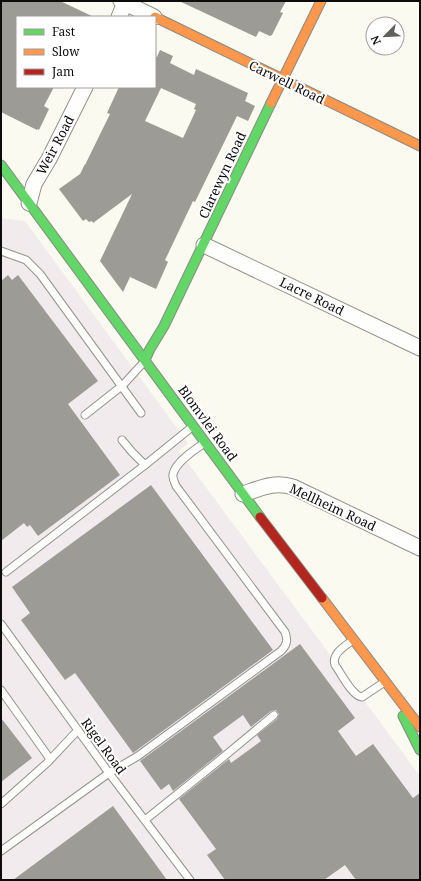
<svg xmlns="http://www.w3.org/2000/svg" width="421" height="881" font-family="'Noto Serif',serif">
<style>
.industrial{fill:#f2ebed}
.building{fill:#9d9b96;fill-rule:evenodd}
.lines{fill:none;stroke-linecap:round;stroke-linejoin:round}
.lane-casing{stroke:#93938f;stroke-width:9}
.street-casing{stroke:#93938f;stroke-width:17}
.fast-casing{stroke:#8a8a85;stroke-width:11}
.slow-casing{stroke:#8a8a85;stroke-width:11}
.jam-casing{stroke:#8a8a85;stroke-width:11}
.lane{stroke:#fefefd;stroke-width:7}
.street{stroke:#fefefd;stroke-width:15}
.fast{stroke:#63d668;stroke-width:9}
.slow{stroke:#ff974d;stroke-width:9}
.jam{stroke:#b3261e;stroke-width:9}
.labels{text-anchor:middle;stroke-width:4;stroke-linejoin:round;paint-order:stroke}
.street-label{font-size:13px;fill:#0c0c0c;stroke:#fff}
</style>
<rect width="100%" height="100%" fill="#fafaf0"/>
<path class="industrial" d="M1,218L25,221L188,443L179,451L420,776V880H1Z"/>
<g class="building">
<path d="M1,1H60L94,17H17V87H54L44,106L49,109L39,130L37,129V130L1,112Z"/>
<path d="M179,1H286L280,12L283,13L272,35L270,36L259,31L256,37Z"/>
<path d="M160,50L173,56L170,63L194,75L196,69L248,93L245,101L255,106L248,121L237,116L195,202L193,201L167,256L165,260L168,262L156,289L130,277L123,292L100,261L132,194L93,223L92,221L89,222L86,219L83,221L59,189L80,174L85,164V165L110,114L107,113L119,87H155V56L157,57ZM161,88L196,104L194,109L196,110L183,138L145,121Z"/>
<path d="M8,275L12,280L18,275L98,381L68,404L120,475L38,536L30,525L27,527L24,523L1,541V281Z"/>
<path d="M151,485L273,650L133,753L75,673L65,680L21,620L30,613L12,587Z"/>
<path d="M300,644L355,718L338,731L356,756L373,744L413,798L420,793V880H356L345,865L324,880H225L207,855L216,849L179,799L229,759L231,763L261,741L257,735L277,719L279,714L276,710L271,711L251,727L243,715L213,737L223,751L173,791L169,784L161,790L140,761Z"/>
<path d="M1,718L32,758L1,782Z"/>
<path d="M113,806L167,880H13Z"/>
</g>
<g class="lines">
<g class="lane-casing">
<g id="lane">
<path d="M1,251L26,260L40,274L141,413"/>
<path d="M85,415L123,385L143,363"/>
<path d="M122,440L132,452L145,465L192,427"/>
<path d="M6,572L145,465"/>
<path d="M1,624L109,773L190,880"/>
<path d="M353,640C345,646 331,654 335,665C341,673 352,696 362,697L383,683"/>
<path d="M1,690L50,759"/>
<path d="M1,804L47,763L78,730"/>
<path d="M145,820L221,759L274,715"/>
<path d="M1,851L109,773L138,756L281,651C287,645 288,640 285,632L176,486C175,483 172,478 173,474C176,462 194,450 203,444"/>
</g>
</g>
<g class="street-casing">
<g id="street">
<path d="M121,1L154,17"/>
<path d="M119,17L125,3"/>
<path d="M29,203L34,184L49,159L85,87"/>
<path d="M204,245L420,348"/>
<path d="M243,494C261,488 275,481 293,487L420,548"/>
</g>
</g>
<g class="fast-casing">
<g id="fast">
<path d="M1,165L260,517"/>
<path d="M145,360L150,349L164,326L271,103"/>
<path d="M403,716L420,750"/>
</g>
</g>
<g class="slow-casing">
<g id="slow">
<path d="M155,17L420,146"/>
<path d="M271,103L321,1"/>
<path d="M322,598L420,727"/>
</g>
</g>
<g class="jam-casing">
<path id="jam" d="M260,517L322,598"/>
</g>
<use href="#lane" class="lane"/>
<use href="#street" class="street"/>
<use href="#fast" class="fast"/>
<use href="#slow" class="slow"/>
<use href="#jam" class="jam"/>
</g>
<g class="labels">
<g class="street-label">
<text transform="translate(287 82) rotate(26)" y="5">Carwell Road</text>
<text transform="translate(55 145) rotate(-62)" y="5">Weir Road</text>
<text transform="translate(222 175) rotate(-65)" y="5">Clarewyn Road</text>
<text transform="translate(312 296) rotate(26)" y="5">Lacre Road</text>
<text transform="translate(208 423) rotate(54)" y="5">Blomvlei Road</text>
<text transform="translate(333 507) rotate(25)" y="5">Mellheim Road</text>
<text transform="translate(104 746) rotate(54)" y="5">Rigel Road</text>
</g>
</g>
<rect width="421" height="881" fill="none" stroke="#0c0c0c" stroke-width="4"/>
<rect x="16" y="16" width="140" height="72" fill="#ffffff" stroke="#9e9e9e"/>
<rect x="24" y="29" width="20" height="6" fill="#63d668" stroke="#9e9e9e"/>
<text x="52" y="36" font-size="12" fill="#0c0c0c">Fast</text>
<rect x="24" y="49" width="20" height="6" fill="#ff974d" stroke="#9e9e9e"/>
<text x="52" y="56" font-size="12" fill="#0c0c0c">Slow</text>
<rect x="24" y="69" width="20" height="6" fill="#b3261e" stroke="#9e9e9e"/>
<text x="52" y="76" font-size="12" fill="#0c0c0c">Jam</text>
<g transform="translate(385 36) rotate(246)"><circle r="19" fill="#ffffff" stroke="#9e9e9e"/>
<path d="M0-3L7 15L0 10L-7 15Z" fill="#5f5f5c"/>
<text y="-6" font-size="11" font-weight="bold" text-anchor="middle" fill="#0c0c0c">N</text>
</g>
</svg>
